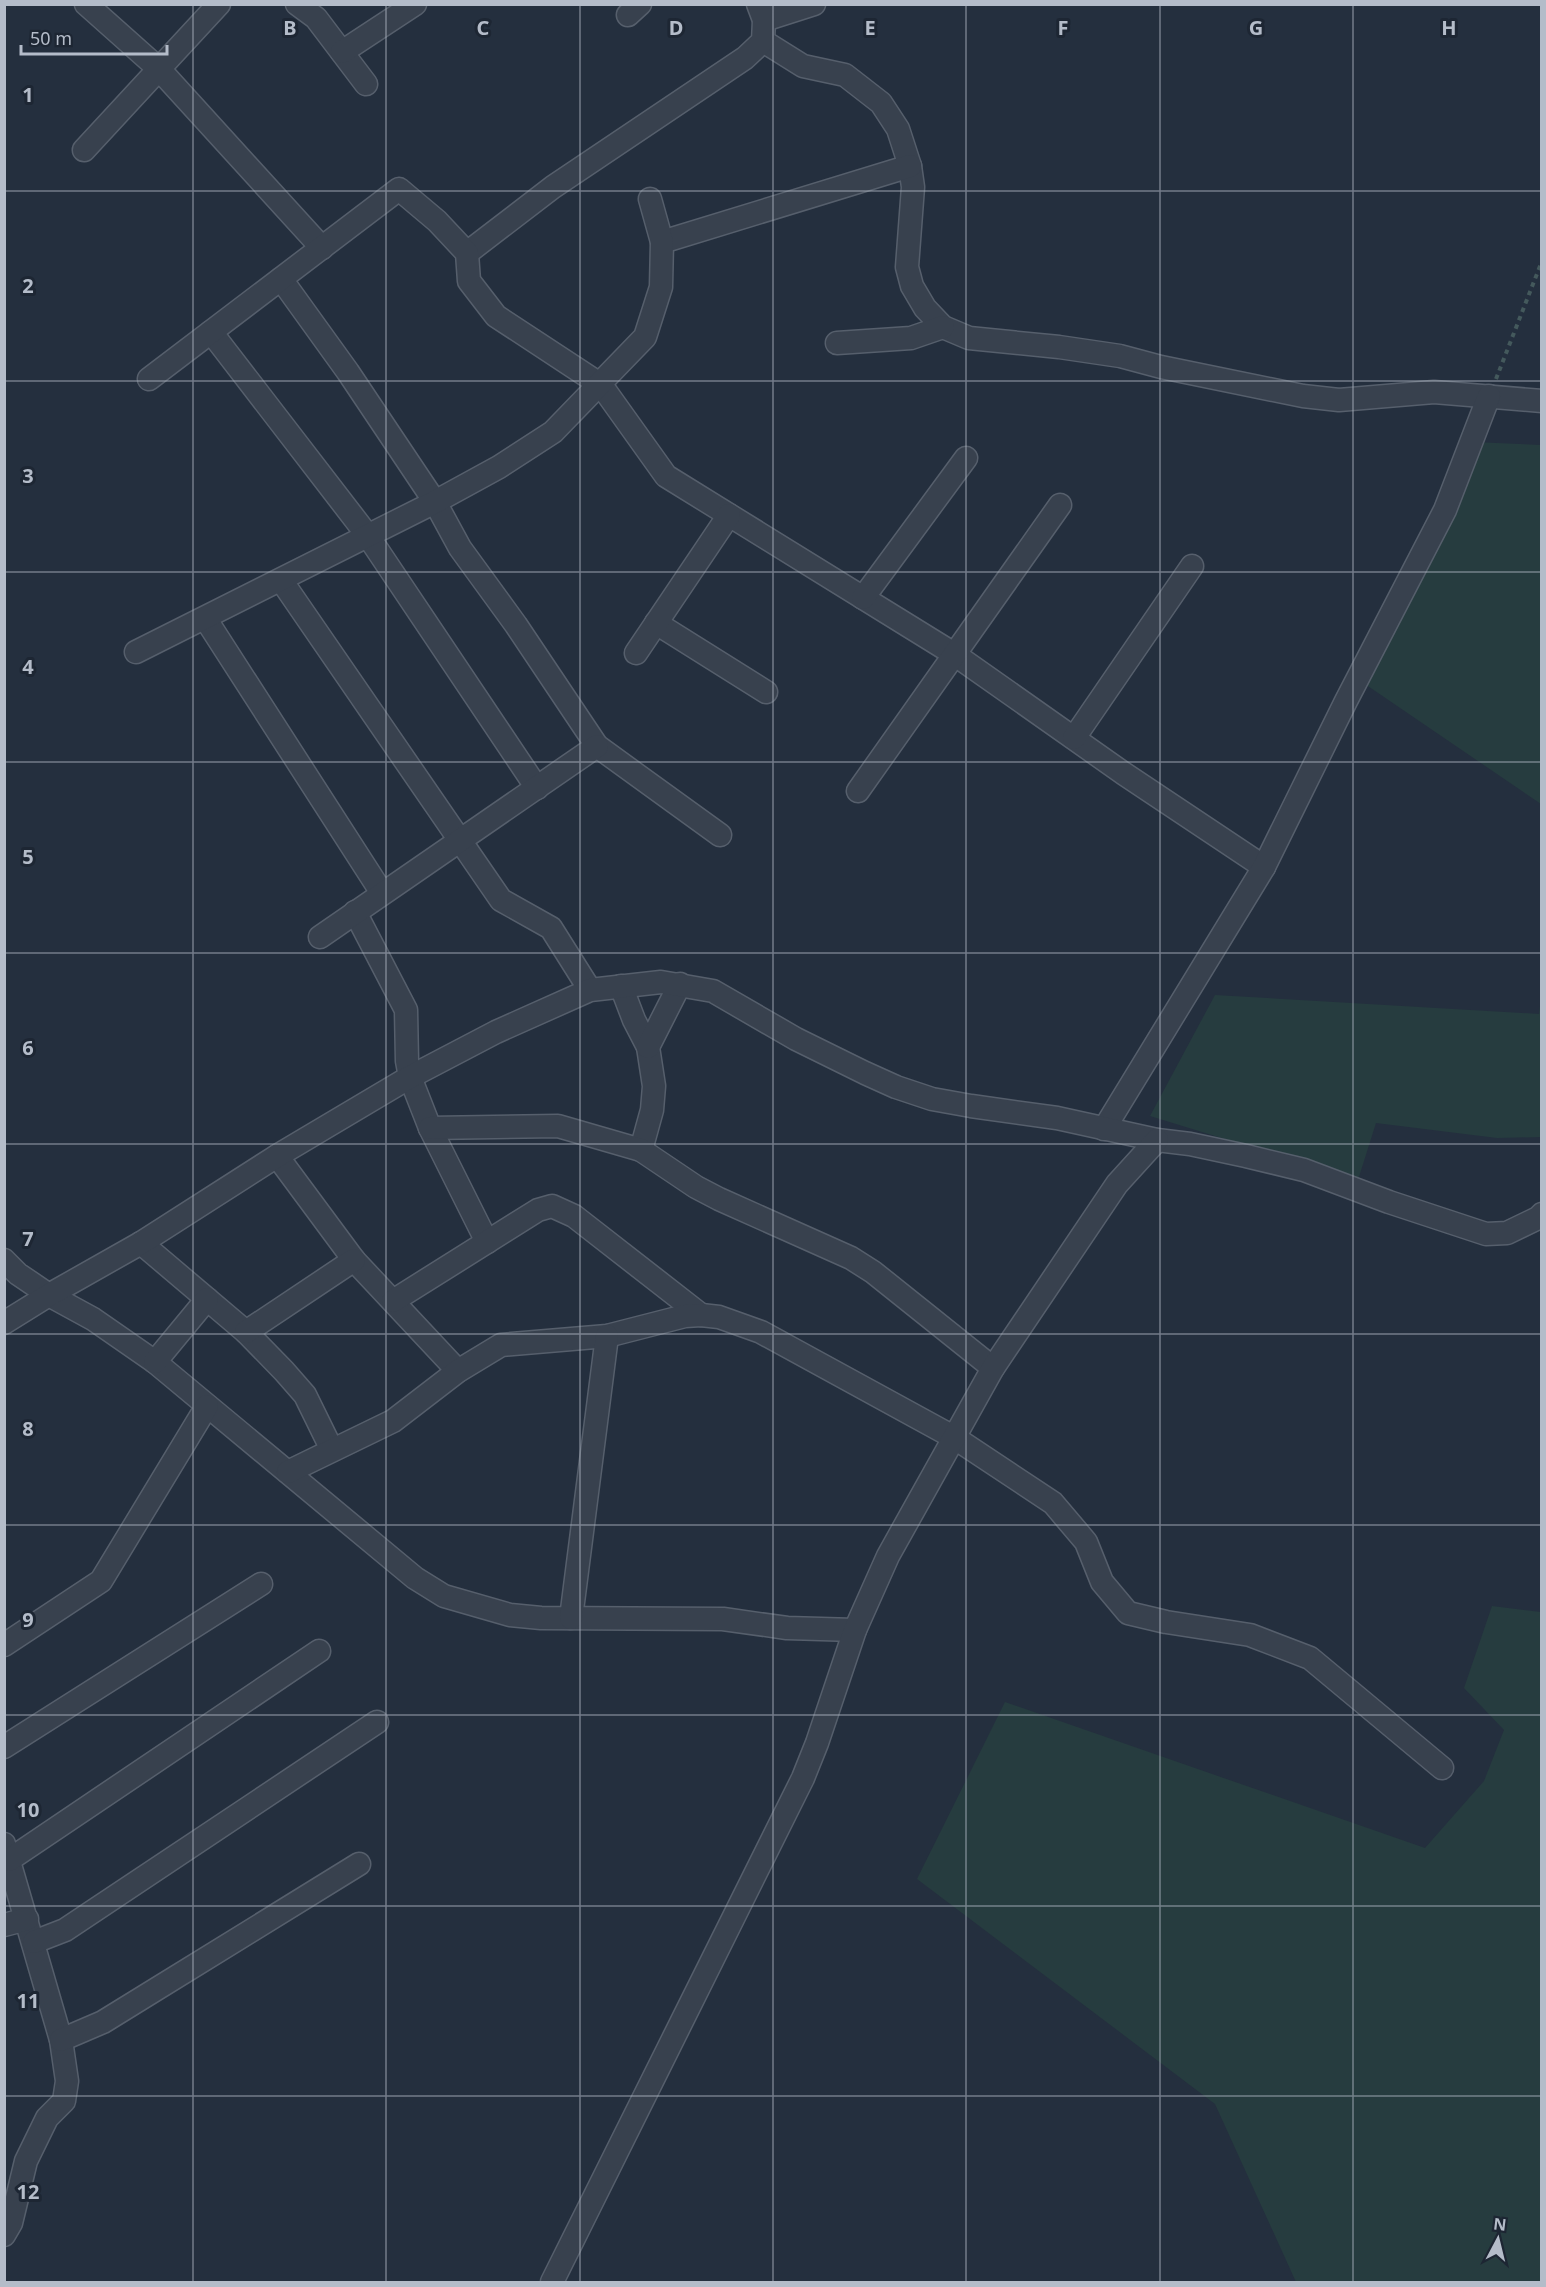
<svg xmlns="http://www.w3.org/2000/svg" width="1546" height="2287" font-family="'Noto Sans',sans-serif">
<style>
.green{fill:#263c3f}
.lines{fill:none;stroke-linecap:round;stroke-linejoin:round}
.minor-casing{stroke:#565f6c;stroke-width:25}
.path{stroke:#44595c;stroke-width:4;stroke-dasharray:4.5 4.5;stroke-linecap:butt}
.minor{stroke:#38414e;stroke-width:22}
.grid{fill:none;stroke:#b4bcc9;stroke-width:1.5;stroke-opacity:0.55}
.grid-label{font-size:20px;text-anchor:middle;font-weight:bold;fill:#b4bcc9;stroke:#1d2633;stroke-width:6;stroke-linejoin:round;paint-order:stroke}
</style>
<rect width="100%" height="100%" fill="#242f3e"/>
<g class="green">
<path d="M1473,442L1541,445V804L1362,682Z"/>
<path d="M1215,995L1539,1014L1541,998V1137L1497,1138L1376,1123L1358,1180L1150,1116Z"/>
<path d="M1492,1606L1541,1612V2282H1296L1215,2104L917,1879L1005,1702L1425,1848L1484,1781L1504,1730L1464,1688Z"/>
</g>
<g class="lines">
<g class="minor-casing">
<g id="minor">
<path d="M86,4L159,69L322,248"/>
<path d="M297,4L316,18L366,84"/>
<path d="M628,15L640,4"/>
<path d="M764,20L814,4"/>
<path d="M763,41L803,66L845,75L881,103L898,129L910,166L913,187L907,267L912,286L925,308L943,327L969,338L1059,347L1120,356L1161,367L1303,396L1339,400L1434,392L1542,401"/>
<path d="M342,52L415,4"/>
<path d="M84,150L219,4"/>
<path d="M662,242L910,166"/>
<path d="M467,253L553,187L745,58L763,41L764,20L758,4"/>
<path d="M281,279L348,372L435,502L460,548L516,625L597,746L720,835"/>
<path d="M211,332L368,536L537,788"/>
<path d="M837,343L911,338L943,327"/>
<path d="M149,379L399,189L437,221L467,253L469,281L496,316L601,385L666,476L954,654L1123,773L1264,867"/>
<path d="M281,580L501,900L551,928L590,990"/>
<path d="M863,598L966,458"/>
<path d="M205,618L382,893"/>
<path d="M656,623L766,692"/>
<path d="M136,652L435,502L499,467L553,432L645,337L661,287L662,242L650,199"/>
<path d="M636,653L729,515"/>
<path d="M1074,738L1192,566"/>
<path d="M858,791L1060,505"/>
<path d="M355,912L406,1010L407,1061L410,1077L430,1128L487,1242"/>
<path d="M320,937L597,746"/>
<path d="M621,986L634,1020L648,1047L654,1086L652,1110L641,1150"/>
<path d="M648,1047L680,984"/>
<path d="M430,1128L558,1126L641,1150L696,1187L719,1199L851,1258L873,1272L993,1368"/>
<path d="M1104,1129L1264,867L1346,701L1445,510L1489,396"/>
<path d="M277,1156L354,1260L458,1371"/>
<path d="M141,1243L246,1332L284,1371L305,1395L332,1450"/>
<path d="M4,1260L18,1274L49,1295L93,1319L155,1362L415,1578L444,1596L510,1615L541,1618L723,1619L787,1628L855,1630"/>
<path d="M393,1301L538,1210L552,1206L574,1216L701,1315"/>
<path d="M4,1323L49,1295L141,1243L277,1156L410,1077L496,1032L590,990L661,982L713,991L796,1039L865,1073L896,1087L932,1099L971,1106L1057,1118L1157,1140L1190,1144L1246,1156L1304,1170L1389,1202L1486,1234L1507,1233L1538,1218L1542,1214"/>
<path d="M246,1332L354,1260"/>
<path d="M155,1362L207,1299"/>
<path d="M288,1472L393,1421L458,1371L501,1345L607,1336L685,1316L701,1315L719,1317L761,1332L955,1438L1053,1503L1086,1542L1102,1582L1128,1613L1166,1622L1250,1635L1310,1658L1442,1768"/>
<path d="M571,1618L607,1336"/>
<path d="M4,1645L101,1581L207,1406"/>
<path d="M4,1747L261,1584"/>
<path d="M4,1844L61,2040L67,2081L64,2101L47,2118L26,2161L11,2223L4,2235"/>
<path d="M9,1860L319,1651"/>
<path d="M4,1925L27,1919"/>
<path d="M34,1942L65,1930L377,1722"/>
<path d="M61,2040L103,2022L359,1864"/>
<path d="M552,2282L803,1778L817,1743L855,1630L888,1556L993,1368L1117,1184L1157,1140"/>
</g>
</g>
<path class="path" d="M1496,379L1542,261"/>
<use href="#minor" class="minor"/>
</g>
<path class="grid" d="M193,4V2282M386,4V2282M580,4V2282M773,4V2282M966,4V2282M1160,4V2282M1353,4V2282M4,191H1542M4,381H1542M4,572H1542M4,762H1542M4,953H1542M4,1144H1542M4,1334H1542M4,1525H1542M4,1715H1542M4,1906H1542M4,2096H1542"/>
<g class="grid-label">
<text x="290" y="35">B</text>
<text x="483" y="35">C</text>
<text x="676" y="35">D</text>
<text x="870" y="35">E</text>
<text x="1063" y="35">F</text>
<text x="1256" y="35">G</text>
<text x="1449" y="35">H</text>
<text x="28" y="102">1</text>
<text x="28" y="293">2</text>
<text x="28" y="483">3</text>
<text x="28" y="674">4</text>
<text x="28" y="864">5</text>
<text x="28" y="1055">6</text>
<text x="28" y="1246">7</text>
<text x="28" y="1436">8</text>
<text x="28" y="1627">9</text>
<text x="28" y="1817">10</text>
<text x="28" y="2008">11</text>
<text x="28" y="2199">12</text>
</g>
<rect width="1546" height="2287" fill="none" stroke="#b4bcc9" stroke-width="12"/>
<g transform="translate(1498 2239) rotate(7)" stroke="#1d2633" stroke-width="4.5" paint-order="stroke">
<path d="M0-4.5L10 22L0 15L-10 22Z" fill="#b4bcc9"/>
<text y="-9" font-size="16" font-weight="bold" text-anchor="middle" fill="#b4bcc9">N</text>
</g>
<path d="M21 45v9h146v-9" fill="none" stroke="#b4bcc9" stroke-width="3"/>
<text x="30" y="45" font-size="18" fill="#b4bcc9" stroke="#1d2633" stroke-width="4.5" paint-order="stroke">50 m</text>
</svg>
